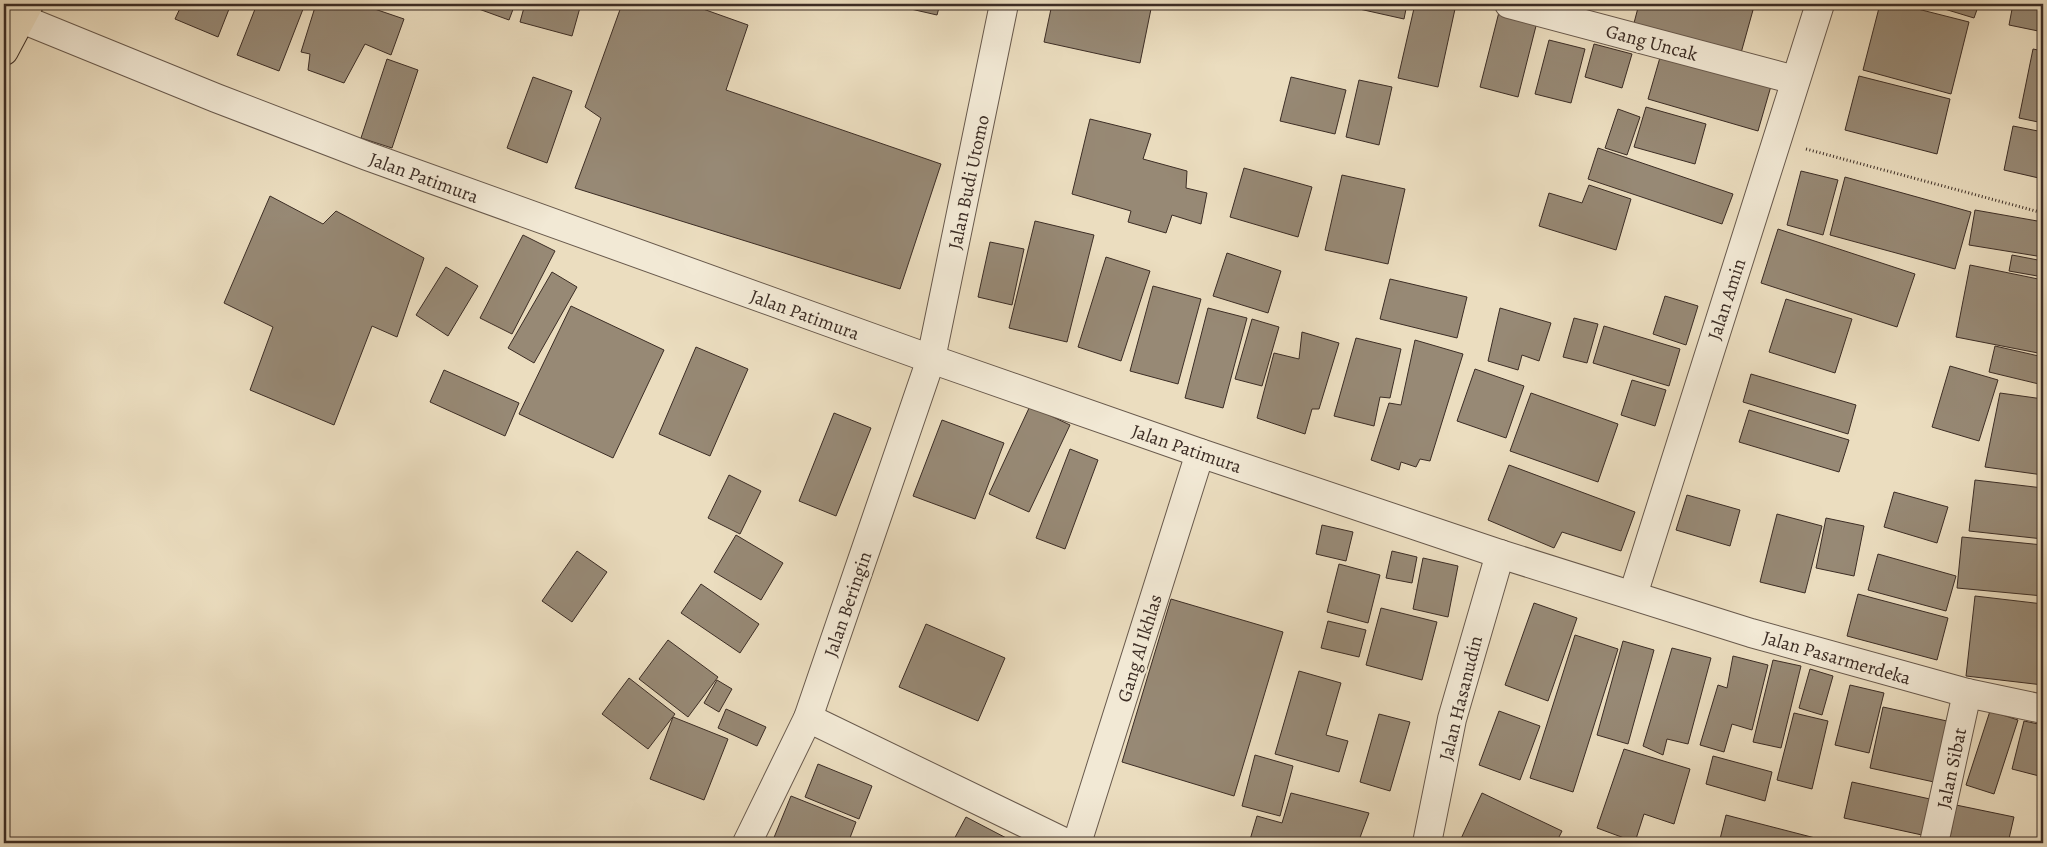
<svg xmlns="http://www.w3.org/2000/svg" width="2047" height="847" font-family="Alegreya,serif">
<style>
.building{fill:#978975;stroke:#3c2d25}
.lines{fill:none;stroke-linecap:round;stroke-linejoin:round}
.minor-casing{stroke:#68594c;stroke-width:30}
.major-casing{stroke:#3c2d25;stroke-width:30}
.path{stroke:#3c2d25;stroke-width:3;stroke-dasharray:1 2.5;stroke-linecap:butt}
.minor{stroke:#f2e9d5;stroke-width:28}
.major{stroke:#ebddbf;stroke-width:28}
.labels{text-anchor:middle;stroke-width:5;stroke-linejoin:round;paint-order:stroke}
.street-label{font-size:19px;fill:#3c2d25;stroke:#f2e9d5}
</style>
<rect width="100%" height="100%" fill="#ebddbf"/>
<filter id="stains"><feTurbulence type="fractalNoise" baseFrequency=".004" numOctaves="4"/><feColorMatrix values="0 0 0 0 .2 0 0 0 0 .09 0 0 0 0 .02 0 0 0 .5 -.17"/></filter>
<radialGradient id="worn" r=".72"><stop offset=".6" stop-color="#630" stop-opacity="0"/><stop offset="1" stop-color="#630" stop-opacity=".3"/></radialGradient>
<g class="building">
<path d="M182,4H231L218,37L175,19Z"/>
<path d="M257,4H305L279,71L237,55Z"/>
<path d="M316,4H360L404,19L391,55L365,44L344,83L308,70L310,54L301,52Z"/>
<path d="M465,4H515L509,20Z"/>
<path d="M525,4H581L572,36L520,22Z"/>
<path d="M622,4H689L748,25L726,90L941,164L900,289L575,188L601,118L585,107Z"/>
<path d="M889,4H940L937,15Z"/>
<path d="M1052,4H1152L1140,63L1044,42Z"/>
<path d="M1337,4H1407L1404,19Z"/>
<path d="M1415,4H1433L1455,9L1438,87L1398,78Z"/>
<path d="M1639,4H1732L1753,10L1741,53L1634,23Z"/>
<path d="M1880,4H1898L1969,22L1951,94L1863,70Z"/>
<path d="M1928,4H1979L1974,18Z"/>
<path d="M2013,4H2043V32L2009,25Z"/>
<path d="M1499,12L1537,22L1518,97L1480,87Z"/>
<path d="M1549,40L1585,49L1571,103L1535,94Z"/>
<path d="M1594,44L1632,54L1622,88L1585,77Z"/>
<path d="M2033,49L2043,51V123L2019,118Z"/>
<path d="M1661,54L1771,86L1758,131L1648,99Z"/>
<path d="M387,59L418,70L392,148L361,138Z"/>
<path d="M1859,76L1950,99L1937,154L1845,130Z"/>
<path d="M533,77L572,91L547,163L507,148Z"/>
<path d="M1291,77L1346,90L1335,134L1280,121Z"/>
<path d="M1359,80L1392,87L1379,145L1346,137Z"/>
<path d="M1646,107L1706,124L1695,164L1634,147Z"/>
<path d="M1618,109L1640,117L1627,155L1605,148Z"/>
<path d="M1090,119L1151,134L1143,159L1187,171L1186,188L1207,193L1201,224L1172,215L1166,233L1128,222L1131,211L1072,194Z"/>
<path d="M2013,126L2043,132V179L2004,170Z"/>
<path d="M1598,148L1733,194L1722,224L1588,179Z"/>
<path d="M1244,168L1312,187L1298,237L1230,217Z"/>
<path d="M1801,171L1838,180L1823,235L1787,225Z"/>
<path d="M1342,175L1405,189L1388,264L1325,250Z"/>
<path d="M1845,177L1971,212L1955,269L1830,235Z"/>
<path d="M1589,185L1631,199L1616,250L1539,226L1549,193L1582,203Z"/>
<path d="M270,196L323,224L336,211L424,258L397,337L372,326L334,425L250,390L273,327L224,303Z"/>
<path d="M1975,210L2043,222V257L1969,245Z"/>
<path d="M1035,221L1094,235L1067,342L1009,328Z"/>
<path d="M1778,229L1915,274L1897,327L1761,283Z"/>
<path d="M523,235L555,251L512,334L480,318Z"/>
<path d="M990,242L1024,249L1012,305L978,297Z"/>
<path d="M1227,253L1281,271L1268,313L1213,296Z"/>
<path d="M2012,255L2043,261V277L2009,271Z"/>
<path d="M1106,257L1150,271L1121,361L1078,347Z"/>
<path d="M1970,265L2043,280V354L1956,337Z"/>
<path d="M446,267L478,286L448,336L416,315Z"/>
<path d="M552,272L577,287L534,363L508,348Z"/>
<path d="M1390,279L1467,297L1457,338L1380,319Z"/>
<path d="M1153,286L1201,299L1178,384L1130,371Z"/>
<path d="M1665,296L1698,306L1686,345L1653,334Z"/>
<path d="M1786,299L1852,319L1835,373L1769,352Z"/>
<path d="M571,306L664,350L613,458L519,414Z"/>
<path d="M1208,308L1247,318L1223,408L1185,398Z"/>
<path d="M1500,308L1551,323L1539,361L1522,355L1518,370L1488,361Z"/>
<path d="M1574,318L1598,324L1587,363L1563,357Z"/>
<path d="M1252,319L1279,327L1262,386L1235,379Z"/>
<path d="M1604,326L1680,349L1669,386L1593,363Z"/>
<path d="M1302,332L1339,343L1319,409H1312L1305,434L1257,418L1274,353L1299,359Z"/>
<path d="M1356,338L1401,349L1390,398L1380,397L1374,426L1334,416Z"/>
<path d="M1415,340L1463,354L1430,461L1420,459L1416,467L1401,462L1399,470L1371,460L1389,403L1401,405Z"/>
<path d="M1995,346L2043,357V385L1989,372Z"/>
<path d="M696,347L748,369L710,456L659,434Z"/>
<path d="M1950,366L1998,380L1979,441L1932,427Z"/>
<path d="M1475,369L1524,386L1506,438L1457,421Z"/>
<path d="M444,370L519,403L505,436L430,402Z"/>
<path d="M1751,374L1856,405L1848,434L1743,402Z"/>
<path d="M1632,380L1666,390L1655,426L1621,415Z"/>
<path d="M1531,393L1618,424L1598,482L1510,451Z"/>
<path d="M2000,393L2043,399V475L1985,467Z"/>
<path d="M1030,406L1070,425L1029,512L989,494Z"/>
<path d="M1749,410L1849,440L1839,472L1739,442Z"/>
<path d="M834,413L871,428L836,516L799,501Z"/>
<path d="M942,420L1004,443L975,519L913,496Z"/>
<path d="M1070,449L1098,460L1065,549L1036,538Z"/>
<path d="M1509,465L1635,512L1621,551L1562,532L1554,548L1488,520Z"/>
<path d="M729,475L761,491L740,534L708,518Z"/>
<path d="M1975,480L2043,488V539L1969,531Z"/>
<path d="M1894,492L1948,507L1937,543L1884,527Z"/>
<path d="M1687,495L1740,510L1730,546L1676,530Z"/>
<path d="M1777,514L1822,526L1805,593L1760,582Z"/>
<path d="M1826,518L1864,526L1854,576L1816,568Z"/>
<path d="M1322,525L1353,532L1346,561L1316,554Z"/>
<path d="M736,535L783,563L761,600L714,572Z"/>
<path d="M1962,537L2043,545V596L1957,588Z"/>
<path d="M577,551L607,572L572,622L542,601Z"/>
<path d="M1392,551L1417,557L1412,583L1386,578Z"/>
<path d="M1878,554L1956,576L1946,611L1868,590Z"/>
<path d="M1423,558L1458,566L1448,617L1413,609Z"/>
<path d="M1339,564L1380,575L1368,623L1327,612Z"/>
<path d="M701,584L759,624L740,653L681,613Z"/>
<path d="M1858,594L1948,618L1937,660L1847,636Z"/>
<path d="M1975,596L2043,604V685L1966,676Z"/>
<path d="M1171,599L1283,632L1234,796L1122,762Z"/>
<path d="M1534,603L1577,618L1548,701L1505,685Z"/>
<path d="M1381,608L1437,622L1422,680L1366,665Z"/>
<path d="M1328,621L1366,630L1359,657L1321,648Z"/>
<path d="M926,624L1005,658L978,721L899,687Z"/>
<path d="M1575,635L1618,649L1573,792L1530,778Z"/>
<path d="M668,640L718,677L688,717L639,679Z"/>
<path d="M1623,641L1654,650L1628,744L1597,735Z"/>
<path d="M1672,648L1711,658L1688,744L1667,739L1663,755L1643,746Z"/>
<path d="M1733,656L1768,665L1752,730L1732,724L1724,752L1700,745L1718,685L1727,688Z"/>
<path d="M1773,660L1801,666L1781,748L1753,742Z"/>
<path d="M1810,669L1833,676L1822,715L1799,708Z"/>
<path d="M1299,671L1341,683L1326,735L1348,741L1339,772L1275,754Z"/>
<path d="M629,678L675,714L648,749L602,714Z"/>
<path d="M717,680L732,689L719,712L704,703Z"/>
<path d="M1850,685L1884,693L1869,753L1835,745Z"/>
<path d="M1883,707L1947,721L1934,782L1870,768Z"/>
<path d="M726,709L766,727L757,746L718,728Z"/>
<path d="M1499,711L1540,726L1520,780L1479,765Z"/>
<path d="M1990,711L2018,720L1994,794L1966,785Z"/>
<path d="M1794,713L1828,721L1812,789L1777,780Z"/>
<path d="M1379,714L1410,722L1390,791L1360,782Z"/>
<path d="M673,717L728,739L704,800L650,779Z"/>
<path d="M2024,721L2043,725V777L2012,769Z"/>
<path d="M1624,749L1690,769L1674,824L1644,814L1635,842L1597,828Z"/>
<path d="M1255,755L1293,766L1280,816L1242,806Z"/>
<path d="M1713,756L1772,772L1765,801L1706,784Z"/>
<path d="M818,764L872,786L859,819L805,797Z"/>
<path d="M1852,782L1930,799L1922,835L1844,818Z"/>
<path d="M1291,793L1369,813L1358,843H1249L1257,816L1282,823Z"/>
<path d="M1482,793L1562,831L1556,843H1459Z"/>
<path d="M791,796L856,822L848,843H781L773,840Z"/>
<path d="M1956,805L2014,817L2008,843H1949Z"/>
<path d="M1726,815L1819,839L1818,843H1719Z"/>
<path d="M966,817L1012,841L1010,843H952Z"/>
</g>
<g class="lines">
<g class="minor-casing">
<g id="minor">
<path d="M1509,4L1795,80"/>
<path d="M22,19L216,98L367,156L931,359L1200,453L1500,554L1751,633L1967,693L2043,709"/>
<path d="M1633,595L1820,4"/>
<path d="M808,718L1066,843"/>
<path d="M747,843L808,718L931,359L1004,4"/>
<path d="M1077,843L1200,453"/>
<path d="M1427,843L1452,719L1500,554"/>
<path d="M1934,843L1967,693"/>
</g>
</g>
<g class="major-casing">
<path id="major" d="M4,51L29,4"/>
</g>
<path class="path" d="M1806,149L2043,213"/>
<use href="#minor" class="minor"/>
<use href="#major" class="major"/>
</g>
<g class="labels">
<g class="street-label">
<text transform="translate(1652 42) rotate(15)" y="7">Gang Uncak</text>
<text transform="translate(424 177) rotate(20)" y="7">Jalan Patimura</text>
<text transform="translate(968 182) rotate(-78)" y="7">Jalan Budi Utomo</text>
<text transform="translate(1726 299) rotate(-72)" y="7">Jalan Amin</text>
<text transform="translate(805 314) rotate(20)" y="7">Jalan Patimura</text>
<text transform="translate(1187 448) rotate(19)" y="7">Jalan Patimura</text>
<text transform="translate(847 604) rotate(-71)" y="7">Jalan Beringin</text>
<text transform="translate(1139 648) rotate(-73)" y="7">Gang Al Ikhlas</text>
<text transform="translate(1837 657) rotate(16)" y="7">Jalan Pasarmerdeka</text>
<text transform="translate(1460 698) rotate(-76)" y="7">Jalan Hasanudin</text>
<text transform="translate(1951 768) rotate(-78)" y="7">Jalan Sibat</text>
</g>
</g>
<rect width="2047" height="847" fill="none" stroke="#ebddbf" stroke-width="20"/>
<rect x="5" y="5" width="2037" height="837" fill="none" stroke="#3c2d25" stroke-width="2.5"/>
<rect x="10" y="10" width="2027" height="827" fill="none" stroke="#3c2d25"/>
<rect width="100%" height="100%" filter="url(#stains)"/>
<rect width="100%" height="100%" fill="url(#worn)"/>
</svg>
